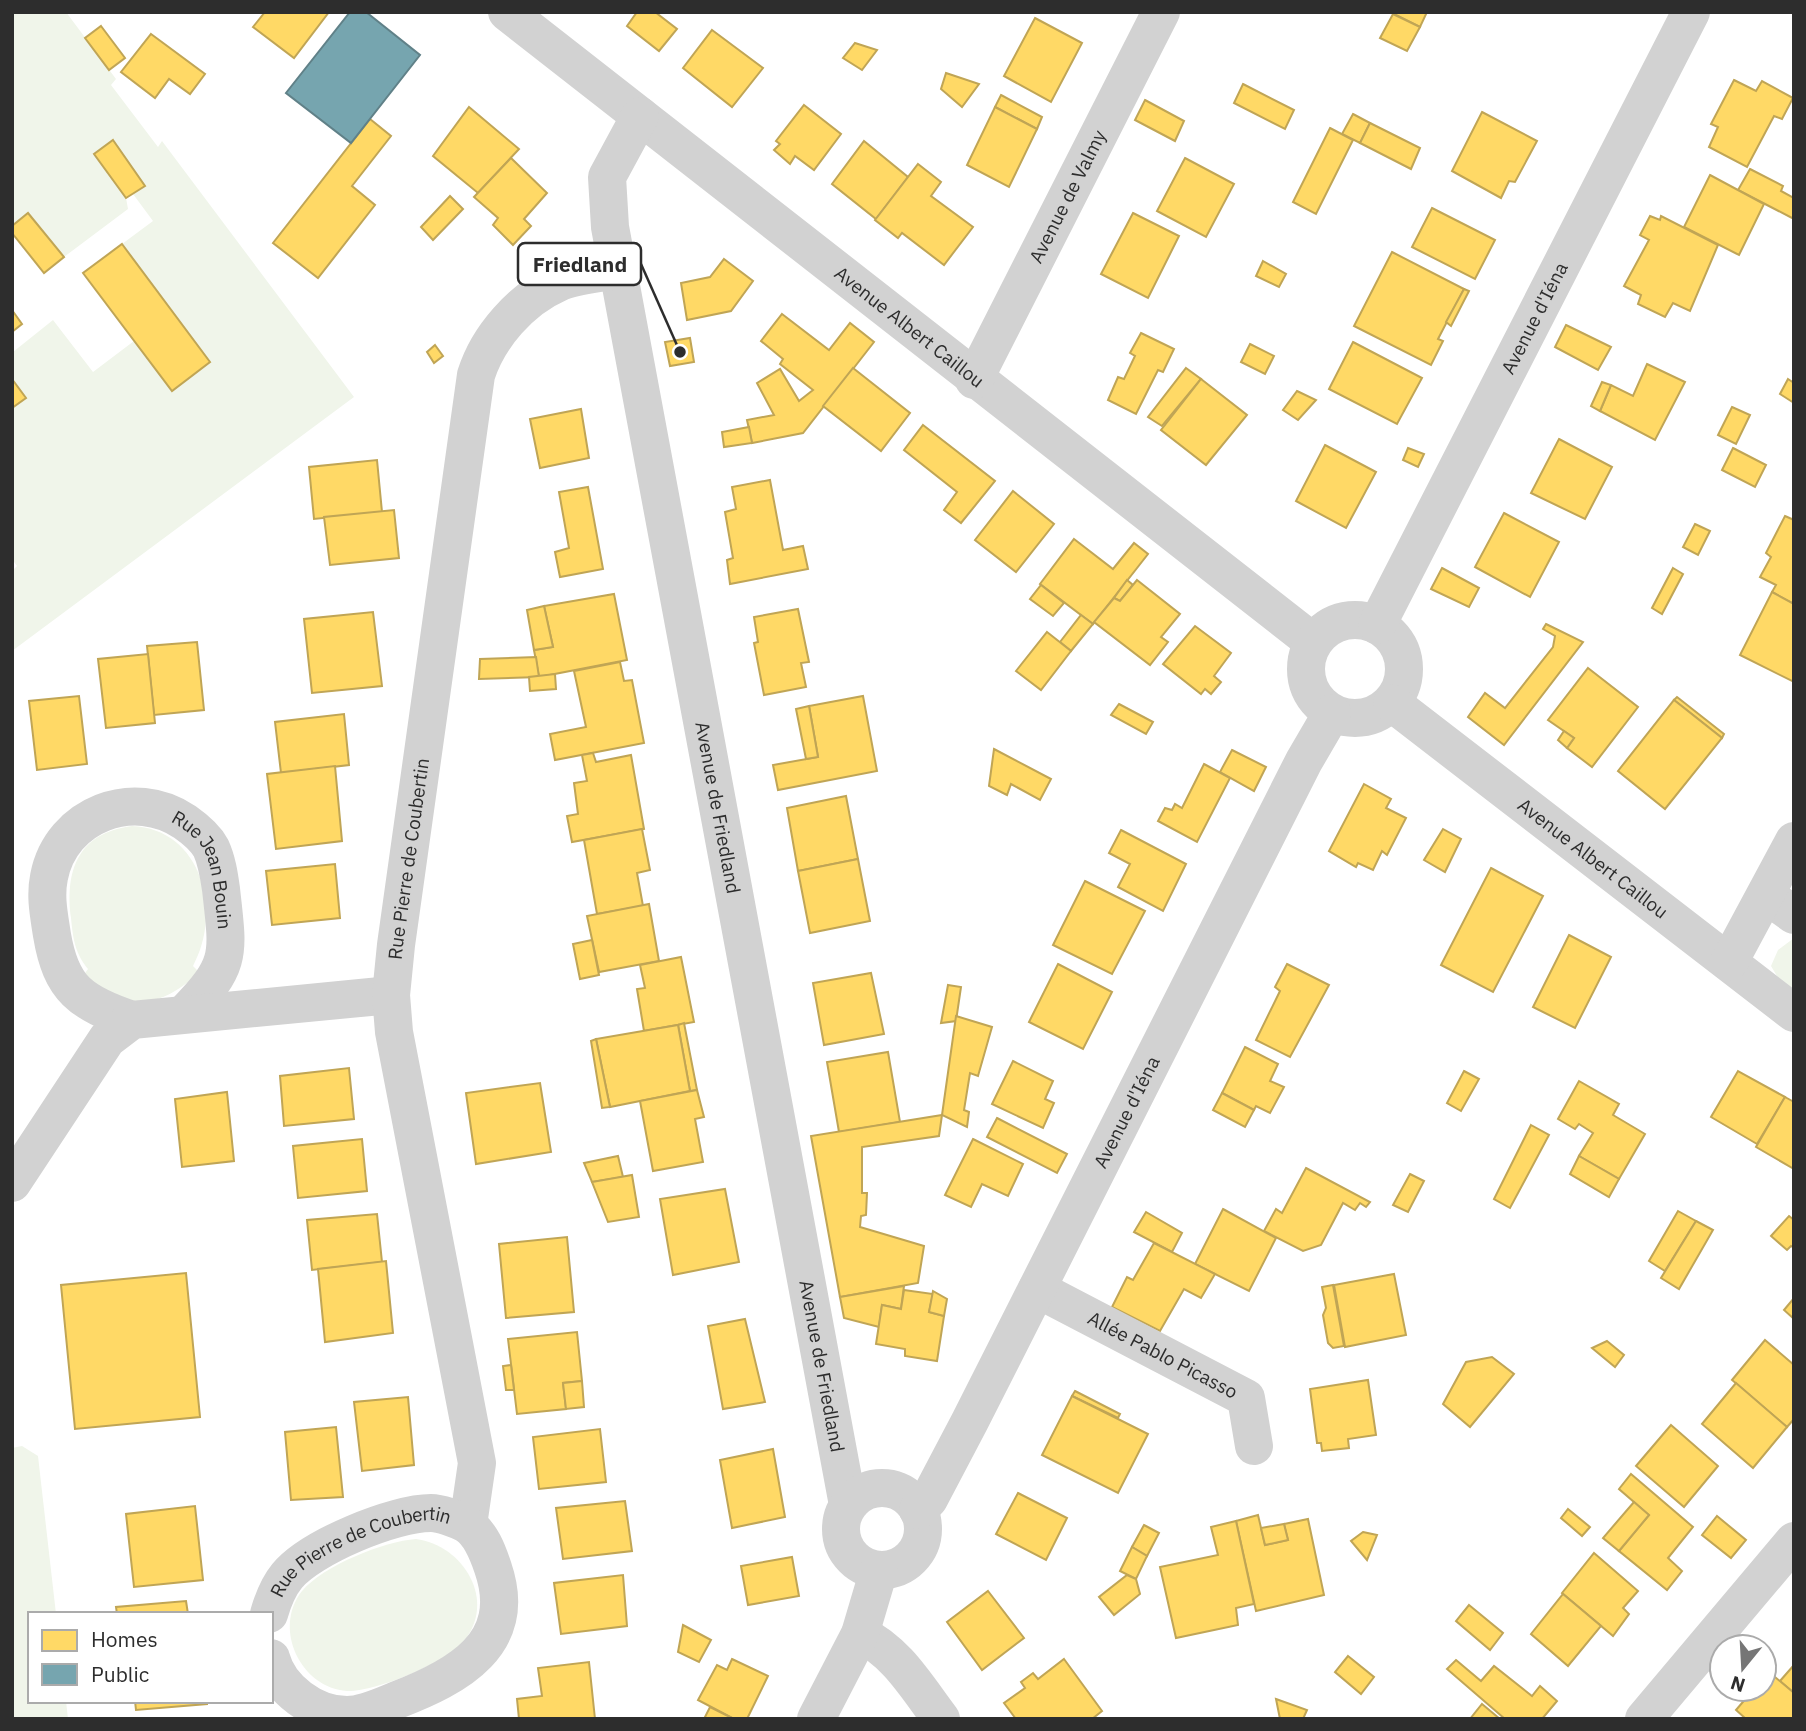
<svg xmlns="http://www.w3.org/2000/svg" width="1806" height="1731" font-family="'IBM Plex Sans',sans-serif">
<style>
.green{fill:#f0f5ea}
.homes{fill:#ffd966;stroke:#c0a555;stroke-width:2}
.public{fill:#76a5af;stroke:#608188;stroke-width:2}
.lines{fill:none;stroke-linecap:round;stroke-linejoin:round}
.minor{stroke:#d2d2d2;stroke-width:38}
.labels{text-anchor:middle;stroke-width:7;stroke-linejoin:round;paint-order:stroke}
.street-label{font-size:19px;fill:#2d2d2d;stroke:#fff}
.leader{fill:none;stroke:#2d2d2d;stroke-width:2.5}
.callout-dot{fill:#2d2d2d;stroke:#fff;stroke-width:2.5}
.callout{fill:#fff;stroke:#2d2d2d;stroke-width:2.5}
.callout-label{font-size:21px;text-anchor:middle;font-weight:bold;fill:#2d2d2d}
</style>
<rect width="100%" height="100%" fill="#fff"/>
<g class="green">
<path d="M12,12H66L116,79L111,85L158,147L162,141L354,397L12,651V571L17,566L12,559V408L26,398L12,379L13,352L53,320L93,372L134,341L172,391L210,362L122,244L153,221L133,194L144,186L94,154L126,198L128,209L64,257L29,213L12,226Z"/>
<path d="M132,826C202,829 223,912 193,966L199,972C179,992 151,1009 120,999C108,995 94,983 83,976L88,969C75,953 73,939 71,918C65,870 78,833 132,826Z"/>
<path d="M1794,938V991L1777,976L1771,966L1778,950Z"/>
<path d="M22,1446L38,1456L56,1614H30V1701H66L68,1719H12V1448Z"/>
<path d="M416,1539C463,1545 498,1601 463,1642C445,1663 375,1692 347,1691C301,1688 272,1629 302,1591C323,1566 384,1541 416,1539Z"/>
</g>
<g class="homes">
<path d="M265,12H329L294,58L253,27Z"/>
<path d="M637,12H655L677,29L659,51L627,26Z"/>
<path d="M1390,12H1427L1420,27Z"/>
<path d="M1393,14L1420,27L1407,51L1380,38Z"/>
<path d="M1035,18L1082,43L1051,102L1004,76Z"/>
<path d="M101,26L125,58L109,70L85,38Z"/>
<path d="M712,30L763,68L732,107L683,68Z"/>
<path d="M151,34L205,74L190,94L169,79L155,98L121,72Z"/>
<path d="M855,43L877,50L862,70L843,58Z"/>
<path d="M946,73L979,84L962,107L941,89Z"/>
<path d="M1734,80L1756,91L1762,81L1793,98L1782,119L1774,116L1747,167L1709,147L1718,127L1711,124Z"/>
<path d="M1243,84L1294,110L1285,129L1234,103Z"/>
<path d="M1001,95L1042,117L1037,129L995,107Z"/>
<path d="M1145,100L1184,121L1175,141L1135,120Z"/>
<path d="M804,105L841,134L814,170L795,156L790,164L774,150L780,144L776,141Z"/>
<path d="M469,107L519,149L478,193L433,156Z"/>
<path d="M995,107L1037,129L1009,187L967,165Z"/>
<path d="M1482,112L1537,141L1515,182L1509,181L1501,198L1452,171Z"/>
<path d="M1353,114L1370,123L1360,143L1342,134Z"/>
<path d="M370,119L391,136L352,186L375,205L318,278L273,243Z"/>
<path d="M1370,123L1420,148L1411,169L1360,143Z"/>
<path d="M1330,128L1353,140L1316,214L1293,202Z"/>
<path d="M113,140L145,186L126,198L94,154Z"/>
<path d="M864,141L908,177L876,219L832,184Z"/>
<path d="M511,158L547,193L524,219L531,226L513,245L493,225L498,218L474,197Z"/>
<path d="M1185,158L1234,184L1206,237L1157,211Z"/>
<path d="M918,164L941,182L931,196L973,227L944,265L902,233L898,238L875,220Z"/>
<path d="M1750,169L1783,186L1781,191L1794,198V219L1738,190Z"/>
<path d="M1710,175L1764,204L1739,255L1684,227Z"/>
<path d="M450,196L463,209L433,240L421,227Z"/>
<path d="M1432,208L1495,240L1475,279L1412,247Z"/>
<path d="M28,213L64,257L44,273L12,233V226Z"/>
<path d="M1133,213L1179,236L1148,298L1101,274Z"/>
<path d="M1650,216L1660,220L1661,216L1718,245L1690,311L1673,303L1665,317L1638,304L1641,295L1624,286L1649,240L1640,235Z"/>
<path d="M122,244L210,362L172,391L83,273Z"/>
<path d="M1392,252L1464,289L1438,339L1443,341L1431,365L1354,326Z"/>
<path d="M724,259L753,281L731,311L687,320L681,283L710,277Z"/>
<path d="M1263,261L1286,274L1279,287L1256,276Z"/>
<path d="M1464,289L1469,291L1451,326L1446,322Z"/>
<path d="M12,310L22,324L12,332Z"/>
<path d="M782,314L829,350L850,323L874,342L803,433L752,443L747,420L774,415L757,383L780,369L799,401L813,390L780,364L783,359L761,341Z"/>
<path d="M1566,325L1611,347L1598,370L1555,347Z"/>
<path d="M1141,333L1174,349L1163,372L1158,370L1136,414L1108,400L1118,377L1124,379L1135,356L1130,353Z"/>
<path d="M690,338L694,362L670,366L665,342Z"/>
<path d="M1353,342L1422,378L1397,424L1329,389Z"/>
<path d="M1250,344L1274,356L1265,374L1241,362Z"/>
<path d="M435,345L443,356L434,363L427,352Z"/>
<path d="M1647,364L1685,382L1655,440L1600,411L1611,385L1633,396Z"/>
<path d="M853,368L910,413L881,451L823,406Z"/>
<path d="M1186,368L1201,379L1162,426L1148,417Z"/>
<path d="M12,379L26,398L12,408Z"/>
<path d="M1201,379L1247,415L1206,465L1161,430Z"/>
<path d="M1788,379L1794,383V403L1780,394Z"/>
<path d="M1602,382L1611,385L1600,411L1591,406Z"/>
<path d="M1297,391L1316,400L1298,420L1283,410Z"/>
<path d="M1732,407L1750,415L1736,444L1718,435Z"/>
<path d="M581,409L589,458L540,468L530,419Z"/>
<path d="M923,425L995,481L961,523L944,510L957,492L904,450Z"/>
<path d="M749,427L752,443L724,447L722,432Z"/>
<path d="M1559,439L1612,467L1585,519L1531,493Z"/>
<path d="M1325,445L1376,472L1346,528L1296,501Z"/>
<path d="M1408,448L1424,454L1418,467L1403,460Z"/>
<path d="M1733,448L1766,465L1755,487L1722,470Z"/>
<path d="M377,460L382,512L314,519L309,467Z"/>
<path d="M770,480L783,550L803,546L808,569L730,584L727,560L733,558L725,512L736,509L732,487Z"/>
<path d="M588,487L603,569L560,577L555,552L569,548L559,492Z"/>
<path d="M1013,491L1054,524L1016,572L975,540Z"/>
<path d="M394,510L399,558L330,565L324,517Z"/>
<path d="M1504,513L1559,542L1530,597L1475,567Z"/>
<path d="M1785,516L1794,520V604L1772,592L1776,585L1760,577L1771,557L1766,553Z"/>
<path d="M1695,524L1710,531L1698,555L1683,547Z"/>
<path d="M1074,539L1113,569L1134,543L1148,554L1093,624L1040,584Z"/>
<path d="M1442,568L1479,588L1469,607L1431,589Z"/>
<path d="M1673,568L1683,574L1662,614L1652,608Z"/>
<path d="M1127,580L1133,585L1120,601L1114,598Z"/>
<path d="M1137,580L1180,614L1161,637L1168,642L1150,665L1094,622L1114,598L1120,601Z"/>
<path d="M1041,585L1064,603L1053,616L1030,599Z"/>
<path d="M1772,592L1794,604V682L1740,655Z"/>
<path d="M614,594L627,660L539,677L534,650L553,647L544,606Z"/>
<path d="M544,606L553,647L534,650L527,610Z"/>
<path d="M798,609L809,662L801,663L806,687L764,695L754,643L758,642L754,617Z"/>
<path d="M373,612L382,686L312,693L304,619Z"/>
<path d="M1081,615L1093,624L1071,651L1060,642Z"/>
<path d="M1546,624L1583,642L1504,745L1468,717L1485,693L1505,708L1553,647L1555,636L1543,629Z"/>
<path d="M1195,626L1231,653L1214,676L1221,682L1211,694L1205,689L1201,694L1163,664Z"/>
<path d="M1047,632L1071,651L1041,690L1016,671Z"/>
<path d="M197,642L204,710L154,715L147,646Z"/>
<path d="M148,654L155,723L106,728L98,659Z"/>
<path d="M536,657L539,677L479,679L480,659Z"/>
<path d="M620,662L624,681L632,680L644,743L555,760L550,734L586,727L574,671Z"/>
<path d="M1588,668L1638,707L1592,767L1567,748L1574,738L1548,720Z"/>
<path d="M555,674L556,689L530,691L529,677Z"/>
<path d="M79,696L87,764L37,770L29,701Z"/>
<path d="M863,696L877,771L778,790L773,765L818,757L809,706Z"/>
<path d="M1677,697L1724,734L1722,738L1674,700Z"/>
<path d="M1674,700L1722,738L1665,809L1618,771Z"/>
<path d="M1119,704L1153,722L1146,734L1111,715Z"/>
<path d="M809,706L818,757L806,759L796,709Z"/>
<path d="M344,714L349,765L281,773L275,722Z"/>
<path d="M1564,731L1574,738L1567,748L1558,740Z"/>
<path d="M994,749L1051,779L1040,800L1011,784L1007,795L989,786Z"/>
<path d="M1232,750L1266,767L1254,791L1220,772Z"/>
<path d="M593,753L596,762L631,755L644,829L572,842L567,816L578,814L574,783L587,781L582,755Z"/>
<path d="M1204,764L1230,778L1197,842L1158,821L1165,808L1172,810L1175,804L1182,808Z"/>
<path d="M335,766L342,841L276,849L267,774Z"/>
<path d="M1364,784L1391,799L1386,808L1406,818L1387,855L1382,851L1373,870L1358,863L1356,867L1329,851Z"/>
<path d="M846,796L858,859L798,871L787,808Z"/>
<path d="M642,829L650,870L637,873L643,906L597,914L584,840Z"/>
<path d="M1443,829L1461,839L1445,872L1424,860Z"/>
<path d="M1121,830L1186,864L1163,911L1118,887L1130,864L1109,853Z"/>
<path d="M858,859L870,921L810,933L798,871Z"/>
<path d="M335,864L340,918L272,925L266,871Z"/>
<path d="M1491,868L1543,896L1493,992L1441,965Z"/>
<path d="M1085,881L1145,911L1112,974L1053,945Z"/>
<path d="M649,904L659,961L599,972L587,916Z"/>
<path d="M1569,935L1611,957L1575,1028L1533,1007Z"/>
<path d="M592,940L599,975L580,979L573,944Z"/>
<path d="M681,957L694,1022L644,1031L637,989L645,988L640,965Z"/>
<path d="M1058,964L1112,992L1083,1049L1029,1022Z"/>
<path d="M1287,964L1329,985L1290,1057L1256,1040L1280,991L1275,987Z"/>
<path d="M871,973L884,1034L824,1045L813,983Z"/>
<path d="M948,985L961,987L956,1021L941,1023Z"/>
<path d="M956,1016L992,1027L978,1076L970,1073L964,1110L969,1112L967,1127L942,1115Z"/>
<path d="M684,1023L697,1090L690,1091L678,1025Z"/>
<path d="M678,1025L690,1091L610,1107L596,1039Z"/>
<path d="M596,1039L610,1107L602,1108L591,1041Z"/>
<path d="M1245,1047L1278,1064L1270,1081L1284,1087L1270,1113L1256,1106L1254,1110L1222,1093Z"/>
<path d="M888,1052L900,1122L839,1132L827,1062Z"/>
<path d="M1013,1061L1053,1081L1045,1099L1054,1103L1043,1128L992,1104Z"/>
<path d="M349,1068L354,1119L284,1126L280,1076Z"/>
<path d="M1464,1071L1479,1079L1461,1111L1447,1103Z"/>
<path d="M1738,1071L1785,1097L1757,1144L1711,1117Z"/>
<path d="M1579,1081L1619,1104L1613,1115L1645,1134L1619,1179L1579,1156L1593,1133L1579,1124L1575,1129L1558,1119Z"/>
<path d="M540,1083L551,1152L476,1164L466,1093Z"/>
<path d="M697,1090L704,1117L695,1119L703,1162L653,1171L640,1101Z"/>
<path d="M227,1092L234,1161L182,1167L175,1099Z"/>
<path d="M1222,1093L1254,1110L1245,1127L1213,1110Z"/>
<path d="M1785,1097L1794,1102V1169L1756,1147Z"/>
<path d="M942,1115L939,1136L862,1147V1193H867L866,1215L861,1216L860,1227L924,1246L918,1283L840,1297L811,1136Z"/>
<path d="M997,1118L1067,1154L1057,1173L987,1137Z"/>
<path d="M1531,1125L1549,1135L1510,1208L1494,1199Z"/>
<path d="M362,1139L367,1191L298,1198L293,1146Z"/>
<path d="M973,1139L1023,1164L1008,1196L982,1184L971,1207L945,1195Z"/>
<path d="M618,1156L623,1177L592,1182L584,1163Z"/>
<path d="M1579,1156L1619,1179L1609,1197L1570,1174Z"/>
<path d="M1306,1168L1370,1202L1366,1207L1360,1203L1355,1210L1343,1203L1321,1245L1303,1251L1264,1231L1276,1209L1282,1213Z"/>
<path d="M1410,1174L1424,1181L1408,1212L1393,1205Z"/>
<path d="M632,1175L639,1217L608,1222L592,1182Z"/>
<path d="M725,1189L739,1262L673,1275L660,1199Z"/>
<path d="M1223,1209L1276,1238L1249,1291L1195,1264Z"/>
<path d="M1678,1211L1696,1221L1665,1271L1649,1261Z"/>
<path d="M1146,1212L1182,1233L1172,1252L1134,1232Z"/>
<path d="M377,1214L382,1262L312,1270L307,1220Z"/>
<path d="M1789,1216L1794,1220V1248L1791,1246L1787,1250L1771,1236Z"/>
<path d="M1696,1221L1713,1230L1679,1289L1661,1278Z"/>
<path d="M567,1237L574,1312L506,1318L499,1244Z"/>
<path d="M1154,1243L1215,1274L1201,1298L1184,1289L1160,1331L1112,1307L1127,1277L1133,1280Z"/>
<path d="M386,1261L393,1333L325,1342L318,1269Z"/>
<path d="M186,1273L200,1417L75,1429L61,1285Z"/>
<path d="M1394,1274L1406,1335L1345,1347L1334,1285Z"/>
<path d="M1333,1285L1344,1346L1333,1348L1328,1343L1323,1315L1326,1308L1322,1287Z"/>
<path d="M904,1286L901,1309L882,1305L879,1327L844,1318L840,1297Z"/>
<path d="M904,1290L933,1294L929,1312L944,1316L937,1361L905,1356V1349L876,1344L882,1305L901,1309Z"/>
<path d="M933,1291L947,1299L944,1316L929,1312Z"/>
<path d="M1794,1298V1319L1784,1310Z"/>
<path d="M745,1319L765,1402L723,1409L708,1326Z"/>
<path d="M577,1332L582,1381L563,1383L566,1409L517,1414L508,1339Z"/>
<path d="M1765,1340L1794,1365V1419L1787,1427L1732,1380Z"/>
<path d="M1607,1341L1624,1355L1615,1367L1592,1348Z"/>
<path d="M1492,1357L1514,1374L1470,1427L1443,1404L1466,1362Z"/>
<path d="M511,1365L514,1390H506L503,1366Z"/>
<path d="M1368,1380L1376,1435L1348,1439L1349,1448L1322,1451L1321,1443H1317L1310,1389Z"/>
<path d="M582,1381L584,1407L566,1409L563,1383Z"/>
<path d="M1736,1383L1787,1427L1753,1468L1702,1424Z"/>
<path d="M1075,1391L1120,1414L1118,1418L1072,1396Z"/>
<path d="M1072,1396L1148,1434L1118,1493L1042,1455Z"/>
<path d="M408,1397L414,1465L362,1471L354,1402Z"/>
<path d="M1671,1425L1718,1466L1684,1507L1636,1466Z"/>
<path d="M336,1427L343,1497L291,1500L285,1432Z"/>
<path d="M600,1429L606,1482L539,1489L533,1437Z"/>
<path d="M773,1449L785,1517L732,1528L720,1460Z"/>
<path d="M1631,1474L1693,1527L1668,1558L1682,1571L1667,1590L1619,1551L1649,1515L1619,1489Z"/>
<path d="M1018,1493L1067,1518L1046,1560L996,1534Z"/>
<path d="M625,1501L632,1551L563,1559L556,1508Z"/>
<path d="M1634,1502L1649,1515L1619,1551L1603,1538Z"/>
<path d="M195,1506L203,1580L134,1587L126,1514Z"/>
<path d="M1568,1509L1590,1527L1582,1536L1561,1518Z"/>
<path d="M1258,1515L1265,1545L1288,1540L1284,1524L1308,1519L1324,1595L1256,1611L1236,1521Z"/>
<path d="M1717,1516L1746,1540L1731,1558L1702,1535Z"/>
<path d="M1236,1521L1254,1604L1236,1608L1238,1625L1176,1638L1160,1567L1218,1555L1211,1527Z"/>
<path d="M1284,1524L1288,1540L1265,1545L1261,1528Z"/>
<path d="M1144,1525L1159,1533L1147,1556L1132,1547Z"/>
<path d="M1363,1532L1377,1535L1367,1560L1351,1541Z"/>
<path d="M1132,1547L1147,1556L1136,1579L1120,1571Z"/>
<path d="M1594,1553L1638,1591L1623,1608L1629,1614L1613,1636L1562,1593Z"/>
<path d="M792,1557L799,1596L748,1605L741,1566Z"/>
<path d="M623,1575L627,1626L561,1634L554,1583Z"/>
<path d="M1127,1575L1136,1579L1140,1594L1114,1615L1099,1597Z"/>
<path d="M988,1591L1024,1638L982,1670L947,1622Z"/>
<path d="M1563,1594L1601,1626L1568,1666L1531,1634Z"/>
<path d="M186,1601L188,1614H117L116,1607Z"/>
<path d="M1469,1605L1503,1633L1490,1650L1456,1621Z"/>
<path d="M683,1625L711,1640L699,1662L678,1652Z"/>
<path d="M1348,1656L1374,1677L1361,1694L1335,1672Z"/>
<path d="M732,1659L768,1676L747,1719H734L698,1700L717,1665L727,1670Z"/>
<path d="M1064,1659L1102,1711L1092,1719H1016L1004,1703L1025,1688L1021,1682L1033,1673L1038,1679Z"/>
<path d="M1456,1660L1481,1681L1494,1666L1532,1696L1540,1686L1557,1701L1542,1719H1505L1447,1669Z"/>
<path d="M589,1662L595,1719H519L517,1699L542,1696L538,1668Z"/>
<path d="M1794,1665V1693L1780,1681Z"/>
<path d="M1769,1672L1794,1693V1719H1746L1736,1710L1754,1689H1764V1677Z"/>
<path d="M1276,1699L1307,1710L1303,1719H1280Z"/>
<path d="M135,1701H207V1704L136,1710Z"/>
<path d="M1482,1704L1500,1719H1470Z"/>
<path d="M710,1707L734,1719H704Z"/>
</g>
<path class="public" d="M350,12H366L420,55L351,143L286,93Z"/>
<g class="lines">
<g class="minor">
<path id="s1" d="M507,12L1313,642"/>
<path id="s2" d="M640,116L607,177L610,227L848,1505"/>
<path id="s3" d="M974,380L1161,12"/>
<circle cx="1355" cy="669" r="49"/>
<path id="s4" d="M1377,625L1691,12"/>
<path id="s5" d="M1392,703L1794,1013"/>
<path d="M1766,895L1794,915"/>
<path d="M1729,962L1794,841"/>
<path id="s6" d="M132,1020C81,1003 61,989 52,935C49,915 45,897 49,877C61,814 134,787 185,822C195,829 205,837 211,848C217,861 219,875 221,889C228,954 233,964 186,1012"/>
<path d="M12,1183L107,1039L132,1020L391,995"/>
<path id="s7" d="M1037,1289L1246,1398L1254,1446"/>
<circle cx="882" cy="1529" r="41"/>
<path id="s8" d="M918,1510L929,1499L970,1421L1304,761L1332,713"/>
<path id="s9" d="M468,1525L477,1463L394,1032L391,995L396,945L476,375C488,337 521,299 558,283C575,275 599,274 617,270"/>
<path id="s10" d="M269,1614C273,1600 278,1587 287,1576C311,1547 394,1513 431,1513C440,1513 457,1519 466,1524C481,1533 488,1553 493,1568C519,1644 457,1677 397,1700C382,1706 364,1715 347,1715C314,1715 279,1689 271,1658"/>
<path d="M860,1634C897,1652 916,1686 941,1719"/>
<path d="M816,1719L860,1634L879,1570"/>
<path d="M1644,1719L1794,1541"/>
</g>
</g>
<g class="labels">
<g class="street-label">
<text dy="7" stroke="none"><textPath href="#s3" startOffset="206">Avenue de Valmy</textPath></text>
<text dy="7" stroke="none"><textPath href="#s4" startOffset="345">Avenue d'Iéna</textPath></text>
<text dy="7" stroke="none"><textPath href="#s1" startOffset="511">Avenue Albert Caillou</textPath></text>
<text dy="7" stroke="none"><textPath href="#s2" startOffset="710">Avenue de Friedland</textPath></text>
<text dy="7" stroke="none"><textPath href="#s5" startOffset="254">Avenue Albert Caillou</textPath></text>
<text dy="7" stroke="none"><textPath href="#s9" startOffset="676">Rue Pierre de Coubertin</textPath></text>
<text dy="7" stroke="none"><textPath href="#s6" startOffset="411">Rue Jean Bouin</textPath></text>
<text dy="7" stroke="none"><textPath href="#s8" startOffset="450">Avenue d'Iéna</textPath></text>
<text dy="7" stroke="none"><textPath href="#s7" startOffset="142">Allée Pablo Picasso</textPath></text>
<text dy="7" stroke="none"><textPath href="#s2" startOffset="1278">Avenue de Friedland</textPath></text>
<text dy="7" stroke="none"><textPath href="#s10" startOffset="121">Rue Pierre de Coubertin</textPath></text>
</g>
</g>
<path class="leader" d="M680 352L641 264"/>
<circle class="callout-dot" cx="680" cy="352" r="7"/>
<rect class="callout" x="518" y="243" width="123" height="42" rx="7"/>
<g class="callout-label">
<text x="580" y="272">Friedland</text>
</g>
<rect width="1806" height="1731" fill="none" stroke="#2d2d2d" stroke-width="28"/>
<rect x="28" y="1612" width="245" height="91" fill="#ffffff" stroke="#ababab" stroke-width="2"/>
<rect x="42" y="1630" width="35" height="21" fill="#ffd966" stroke="#ababab" stroke-width="2"/>
<text x="91" y="1647" font-size="21" fill="#2d2d2d">Homes</text>
<rect x="42" y="1664" width="35" height="21" fill="#76a5af" stroke="#ababab" stroke-width="2"/>
<text x="91" y="1682" font-size="21" fill="#2d2d2d">Public</text>
<g transform="translate(1743 1668) rotate(198)"><circle r="33" fill="#ffffff" stroke="#ababab" stroke-width="2"/>
<path d="M0-5L12 26L0 18L-12 26Z" fill="#767676"/>
<text y="-10" font-size="19" font-weight="bold" text-anchor="middle" fill="#2d2d2d">N</text>
</g>
</svg>
